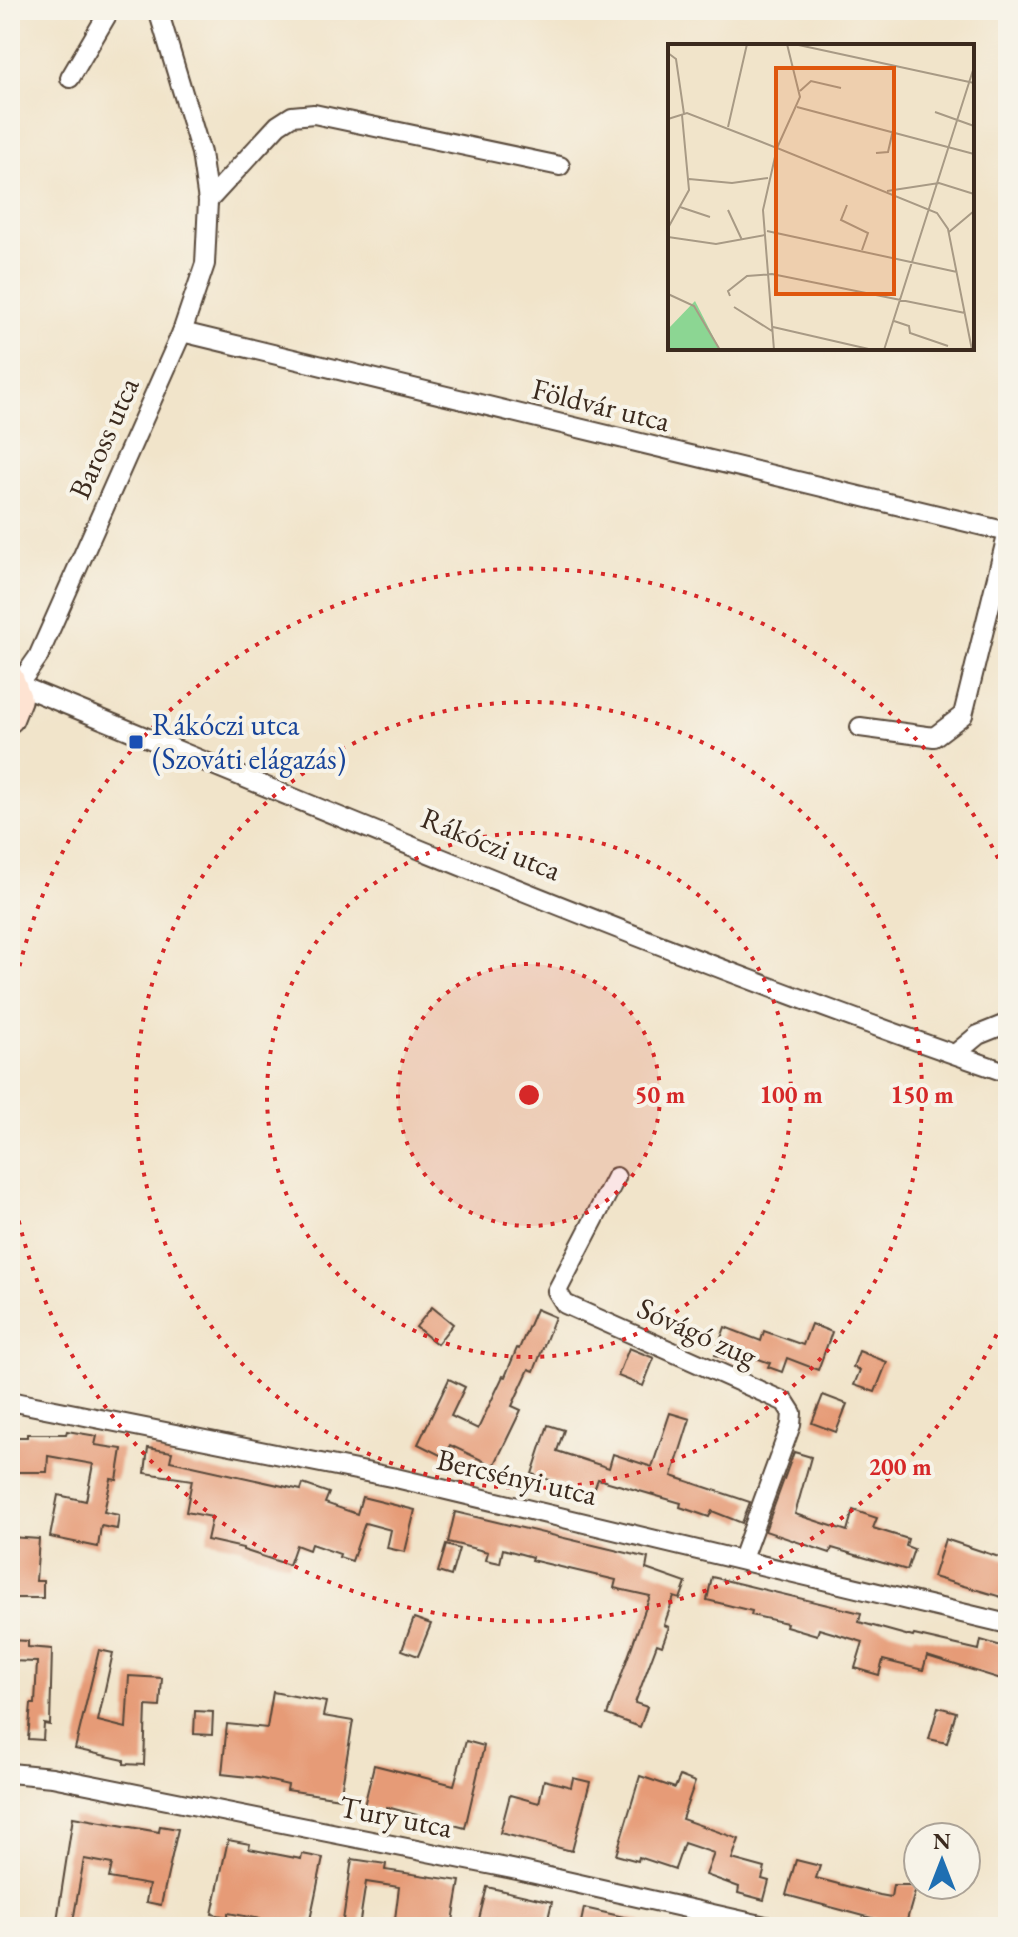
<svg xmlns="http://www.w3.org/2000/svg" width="1018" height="1937" font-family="'EB Garamond',serif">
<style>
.building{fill:#e69b77}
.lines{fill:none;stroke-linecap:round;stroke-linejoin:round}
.street-casing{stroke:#564638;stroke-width:22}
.secondary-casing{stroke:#564638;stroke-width:30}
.street{stroke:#fff;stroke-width:18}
.secondary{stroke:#fee3d2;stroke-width:26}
.ring{fill:none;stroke:#d62828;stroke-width:4;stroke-dasharray:4 8}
.transit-dot{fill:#1a4fb4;stroke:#f7f3e8;stroke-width:3}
.labels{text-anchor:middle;stroke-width:8;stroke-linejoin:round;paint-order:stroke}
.street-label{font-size:30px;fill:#3b2a1e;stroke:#f7f3e8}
.transit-label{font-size:30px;fill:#164399;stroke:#f7f3e8;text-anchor:start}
.inset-road{fill:none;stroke:#a89a85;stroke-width:2}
.view{fill:#df570d;fill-opacity:0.15;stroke:#df570d;stroke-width:4}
.inset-edge{fill:none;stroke:#3b2a1e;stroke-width:4}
.centre{fill:#d62828;stroke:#f7f3e8;stroke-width:4}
.ring-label{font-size:24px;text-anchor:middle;font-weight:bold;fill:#d62828;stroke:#f7f3e8;stroke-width:8;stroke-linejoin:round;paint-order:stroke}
</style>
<rect width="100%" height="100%" fill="#f7f3e8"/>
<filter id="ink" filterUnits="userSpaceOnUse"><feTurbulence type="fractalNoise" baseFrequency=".0125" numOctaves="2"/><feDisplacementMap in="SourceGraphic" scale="16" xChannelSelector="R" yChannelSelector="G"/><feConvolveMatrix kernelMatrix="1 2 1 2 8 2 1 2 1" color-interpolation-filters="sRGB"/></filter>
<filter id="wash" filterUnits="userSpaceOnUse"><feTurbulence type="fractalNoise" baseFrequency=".006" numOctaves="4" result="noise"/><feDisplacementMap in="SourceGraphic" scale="32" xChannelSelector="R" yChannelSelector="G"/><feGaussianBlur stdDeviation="1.8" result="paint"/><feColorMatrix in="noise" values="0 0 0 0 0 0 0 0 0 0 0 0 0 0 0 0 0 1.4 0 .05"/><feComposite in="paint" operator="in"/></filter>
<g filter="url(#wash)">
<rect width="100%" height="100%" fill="#f1e4ca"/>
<g id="blocks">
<g class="building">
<path d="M432,1307L453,1324L437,1344L416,1327Z"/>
<path d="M536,1309L555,1317L534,1371L529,1369L512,1406L521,1410L494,1466L450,1445L444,1457L418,1444L449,1379L465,1387L451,1416L478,1429L503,1376L505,1377L517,1348L519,1349Z"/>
<path d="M811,1324L832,1332L818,1370L787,1358L782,1372L768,1367L770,1363L745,1354L741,1365L715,1355L725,1327L761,1341L764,1331L803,1345Z"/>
<path d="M629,1348L654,1358L643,1386L618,1376Z"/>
<path d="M859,1351L887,1362L875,1392L854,1385L860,1370L853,1367Z"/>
<path d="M823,1395L847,1404L836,1432L812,1423Z"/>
<path d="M670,1413L690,1419L672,1476L750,1502L742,1523L712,1511L709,1517L680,1507L681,1503L598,1479L592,1495L532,1474L548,1425L564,1430L557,1451L609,1468L613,1454L652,1467Z"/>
<path d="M67,1431L97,1436L95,1445L122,1449L117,1480L111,1479L104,1512L119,1515L117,1529L101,1526L98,1547L50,1537L58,1495L86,1501L93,1464L48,1456L47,1472H10V1437H27V1434H66Z"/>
<path d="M148,1448L172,1452L170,1461L301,1490L303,1484L329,1493L325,1503L357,1514L362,1497L415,1510L405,1552L387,1548L391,1530L365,1523L352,1561L339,1557L340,1554L311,1544L309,1550L296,1545L289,1565L243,1550V1548L207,1540L212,1517L186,1512L192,1480L145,1473Z"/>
<path d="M794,1452L811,1457L795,1514L847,1531L853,1510L877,1518L873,1528L908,1539L906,1546L914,1549L907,1570L832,1548L830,1553L765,1531Z"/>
<path d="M455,1512L648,1558L646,1569L686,1583L680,1599L674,1597L664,1625L669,1627L662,1646L657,1644L635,1703L647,1707L640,1727L607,1715L650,1596L614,1588L616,1580L531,1560L532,1557L503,1549L500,1563L486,1560L488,1552L448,1542Z"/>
<path d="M10,1537L39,1539L36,1581H43V1598H11Z"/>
<path d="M945,1539L1008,1560V1599L933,1577Z"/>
<path d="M446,1545L459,1549L451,1576L438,1572Z"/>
<path d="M712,1577L861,1613L859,1622L913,1637L914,1635L979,1650L981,1640L1008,1648L1001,1679L927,1656L923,1670L883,1660L879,1675L855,1668L863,1642L819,1629L817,1635L786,1626L787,1623L751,1615L752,1611L707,1600Z"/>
<path d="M414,1618L431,1624L418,1656L402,1650Z"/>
<path d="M10,1640L28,1641V1647L52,1649L50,1725L44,1724L43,1740L28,1739L31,1704H35L37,1662L10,1661Z"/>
<path d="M99,1650L113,1653L98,1721L126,1728L129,1676L162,1678L160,1707L146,1706L144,1765L124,1764V1760L75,1749Z"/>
<path d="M273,1692L326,1702L323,1716L353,1721L340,1798L287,1790L288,1785L258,1778L222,1774L227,1724L267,1728Z"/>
<path d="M938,1707L956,1712L947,1743L929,1739Z"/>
<path d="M195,1711L213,1712L212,1735L194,1734Z"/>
<path d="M466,1741L484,1746L465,1828L387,1807L386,1811L364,1806L374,1765L454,1785Z"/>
<path d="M640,1776L675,1788L680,1776L695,1782L682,1819L739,1839L732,1859L765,1868L762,1879L769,1881L764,1900L738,1893L739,1887L706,1875L714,1853L684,1843L675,1869L639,1857L638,1861L616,1855Z"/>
<path d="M573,1778L590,1782L572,1851L500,1833L510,1795L539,1803L544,1780L571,1787Z"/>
<path d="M73,1817L159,1832L160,1826L178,1829L161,1905L146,1902L149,1885L109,1878L112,1864L84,1859L72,1927H56Z"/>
<path d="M228,1840L250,1844L249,1849L301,1859L302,1854L323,1858L310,1920L304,1919L302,1927H289V1924L228,1913V1917L212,1914Z"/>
<path d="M352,1859L386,1864L385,1870L460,1881L452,1927H394L399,1887L366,1882L359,1927H342Z"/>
<path d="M796,1860L820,1866L816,1878L880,1895L891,1897L893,1885H917L905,1927L786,1895Z"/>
<path d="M487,1887L552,1902L546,1927H529V1925L495,1917L493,1927H477Z"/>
<path d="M584,1908L642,1921L641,1927H580Z"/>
</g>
</g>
</g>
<g filter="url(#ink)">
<use href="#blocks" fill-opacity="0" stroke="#564638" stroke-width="2"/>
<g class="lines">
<g class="street-casing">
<g id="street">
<path d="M70,78L110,10"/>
<path d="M208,201L278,125L292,116L314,114L560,166"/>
<path d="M182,332L1008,532"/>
<path d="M14,683C343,818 671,957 1008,1073"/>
<path d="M14,683L26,674L38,657L182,332L205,264L208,201L201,153L158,10"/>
<path d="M860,727L934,737L963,715L1008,532"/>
<path d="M955,1054L978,1035L1008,1023"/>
<path d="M616,1177L557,1291L565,1304L785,1402L792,1413L791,1425L742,1559"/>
<path d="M10,1401L396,1478L1008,1624"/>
<path d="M10,1773L52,1777L522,1871L770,1927"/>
</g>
</g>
<g class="secondary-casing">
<path id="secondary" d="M10,678L18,699L10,719"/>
</g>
<use href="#street" class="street"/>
<use href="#secondary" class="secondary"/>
</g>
</g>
<circle cx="529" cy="1095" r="131" fill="#d62828" fill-opacity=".12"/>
<g class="ring">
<circle cx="529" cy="1095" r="131"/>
<circle cx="529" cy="1095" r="262"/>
<circle cx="529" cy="1095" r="393"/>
<path d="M1007 1313A525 525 0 0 1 10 1177M10 1013A525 525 0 0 1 1007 877"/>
</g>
<rect class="transit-dot" x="128" y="734" width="16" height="16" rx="4"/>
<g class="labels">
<g class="street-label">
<text transform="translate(601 405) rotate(14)" y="10">Földvár utca</text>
<text transform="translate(104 438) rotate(-66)" y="10">Baross utca</text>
<text transform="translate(491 844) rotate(22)" y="10">Rákóczi utca</text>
<text transform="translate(697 1332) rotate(24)" y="10">Sóvágó zug</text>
<text transform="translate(517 1477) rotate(13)" y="10">Bercsényi utca</text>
<text transform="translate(396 1817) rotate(11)" y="10">Tury utca</text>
</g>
<g class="transit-label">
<text x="152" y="735">Rákóczi utca<tspan x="152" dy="34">(Szováti elágazás)</tspan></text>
</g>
</g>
<g transform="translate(668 44)">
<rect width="306" height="306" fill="#f1e4ca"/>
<path d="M27,257L52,306H0V285Z" fill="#8cd693"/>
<path class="inset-road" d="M119,0L132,53L109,104L269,169L280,185L304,306M126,0L306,39M0,9L8,15L16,70M132,47L143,37L173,44M129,63L306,110M267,68L306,82M0,75L19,69L109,104L95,166L106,306M60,83L79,0M208,109L220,108L225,86M21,135L64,139L100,134M219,147L271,139L306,150M179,161L173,176L200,189L194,206M12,163L42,173M60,166L74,196M0,184L21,146L14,71M99,187L289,228M281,188L306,167M0,193L48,200L97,191M0,250L26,262L52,306M62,252L60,247L79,232L104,230L297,269M66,263L104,287M226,277L241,282L242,289L280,302M105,283L205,306M216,306L306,23"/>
<path class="view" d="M108,24H226V250H108Z"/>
<rect width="306" height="306" class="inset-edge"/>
</g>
<circle cx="529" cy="1095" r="12" class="centre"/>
<g class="ring-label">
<text x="660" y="1103">50 m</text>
<text x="791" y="1103">100 m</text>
<text x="922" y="1103">150 m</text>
<text x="900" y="1475">200 m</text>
</g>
<rect width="1018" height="1937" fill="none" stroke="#f7f3e8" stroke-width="40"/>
<g transform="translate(942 1861)"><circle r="38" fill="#f7f3e8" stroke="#aca397" stroke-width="2"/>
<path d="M0-6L14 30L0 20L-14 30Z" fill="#1f6fb2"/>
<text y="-12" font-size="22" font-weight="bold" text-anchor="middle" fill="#3b2a1e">N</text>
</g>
</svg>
